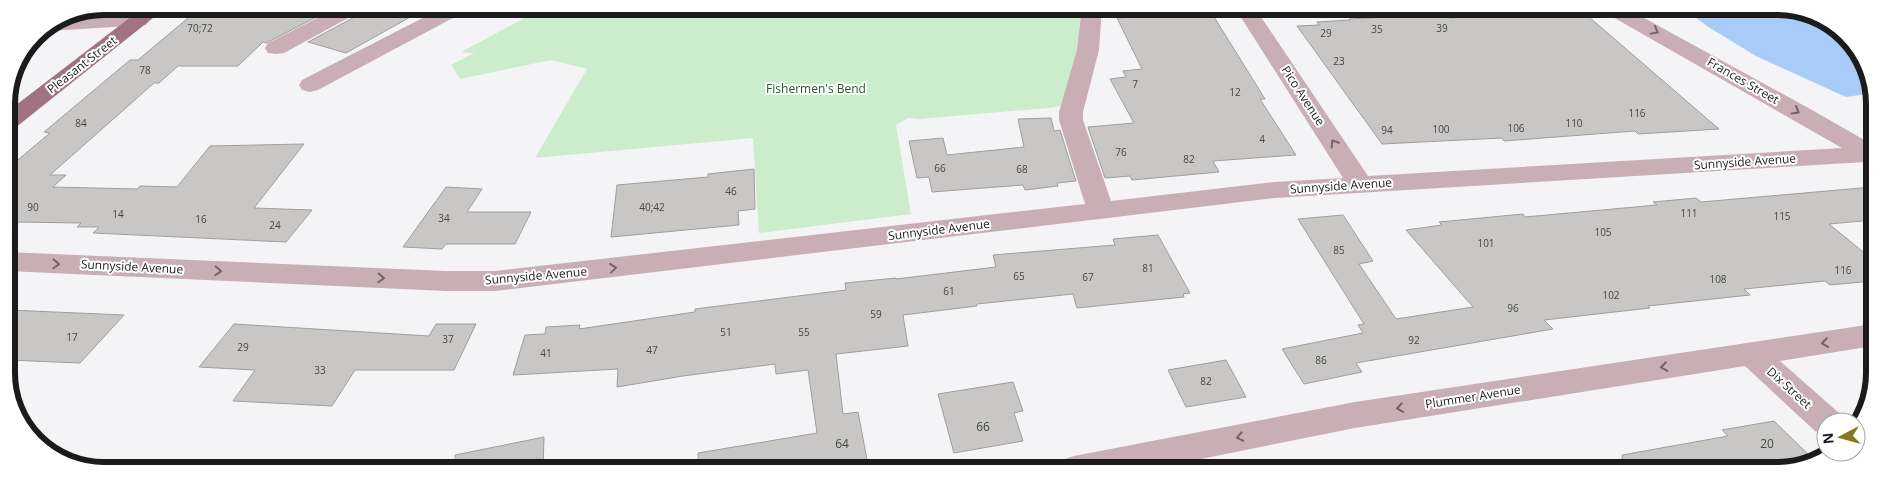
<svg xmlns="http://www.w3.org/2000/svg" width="1881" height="477" font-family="'Open Sans',sans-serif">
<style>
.green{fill:#ccedcc}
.water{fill:#a8cbf7}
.building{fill:#c8c7c6;stroke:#9f9e9d}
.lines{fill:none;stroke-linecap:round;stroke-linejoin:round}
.minor{fill:#c9aeb5;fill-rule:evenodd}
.major{fill:#a1727f;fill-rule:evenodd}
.oneway{stroke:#726468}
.labels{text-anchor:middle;stroke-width:4;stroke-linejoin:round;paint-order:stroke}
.number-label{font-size:10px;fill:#464646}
.street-label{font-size:12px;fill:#1b1b1b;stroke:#fff}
.park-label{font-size:12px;fill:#205a26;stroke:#fff}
.near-number-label{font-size:12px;fill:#464646}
.rim{fill:none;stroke:#1b1b1b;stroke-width:6}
</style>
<rect width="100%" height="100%" fill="#f4f4f6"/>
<path class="green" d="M545,7H1083V35L1066,101L1060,106L1049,108L919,119L908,118L896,125L911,214L759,233L753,138L535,158L587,69L551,60L460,79L451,65L474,53L461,52Z"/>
<path class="water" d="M1682,8H1796L1846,35L1873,85V93L1846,97L1756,56L1710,28Z"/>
<g class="building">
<path d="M310,6L336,7L266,43L263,42L238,66H178L159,83H154L50,175H66L53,187L137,189L140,186L177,187L210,146L304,144L254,208L312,210L286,242L93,233L99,227H77L81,223L16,222L7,230V169L50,133L44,132L130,60H138L194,13L295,15Z"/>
<path d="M366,7H428L346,53L308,42L362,13Z"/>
<path d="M1582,11L1719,129L1638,134L1635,131L1504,141L1502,138L1382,144L1297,26L1319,25L1317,22L1350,20L1349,19L1446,14L1450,18Z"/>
<path d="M1211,12L1265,99H1260L1296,155L1213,161L1219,172L1132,180L1130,176L1105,178L1088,127L1134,123L1110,79L1126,77L1123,71L1142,69L1117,18Z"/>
<path d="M1051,118L1054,131L1060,130L1076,181L1057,183L1058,186L1025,190L1023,185L932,192L929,177L917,178L909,141L943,138L947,155L1024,147L1018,119Z"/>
<path d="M754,169L755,209L738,211L739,225L611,237L617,185L708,177V174Z"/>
<path d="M446,187L482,189L467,212H531L515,244H446L442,249L403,247Z"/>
<path d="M1873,187V220L1829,224L1873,260V281L1830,285L1825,281L1744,289L1750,295L1648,306L1650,308L1544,320L1553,329L1356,363L1362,372L1304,384L1282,349L1363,333L1358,325L1364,324L1298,219L1343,215L1373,261L1359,264L1396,319L1473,307L1406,230L1442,225L1439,222L1523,214L1525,217L1657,205L1653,202L1696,198L1701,202Z"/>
<path d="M1158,235L1190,293L1183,294L1184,297L1077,308L1073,294L977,304V306L903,315L908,346L836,354L843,414L858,412L869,470L699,469L698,453L817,433L808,370L776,374L775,364L683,376L617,387L618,369L513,375L525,335L545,334L546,327L580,325L579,329L695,312V309L846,290L845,283L896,278V279L996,267L993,255L1115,245L1113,239Z"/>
<path d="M8,310L124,315L80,363L8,360Z"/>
<path d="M234,324L429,336L436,324H476L454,370H355L332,406L233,401L255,370L199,367Z"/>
<path d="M1226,360L1246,397L1186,407L1168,370Z"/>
<path d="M1013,382L1023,411L1014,413L1023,441L954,453L938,394Z"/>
<path d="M1774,421L1812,458L1783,471L1623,470L1622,455L1728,436L1722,430Z"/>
<path d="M544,437L543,469H456L455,455Z"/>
</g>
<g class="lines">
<g class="minor">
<path d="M339,7H364L361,11L284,53L276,54L268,53L265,48L268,43Z"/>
<path d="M444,7H469L466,11L318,90L310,92L302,90L299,85L302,80Z"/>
<path d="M1082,7H1102L1099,50L1083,112V120L1111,201L1275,182L1343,178L1235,8H1255L1368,176L1842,148L1604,12L1601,8H1626L1812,110L1873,145V163L1866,162L1275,198L495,291H446L7,271V252L446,271H495L1085,204L1059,120V112L1077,50Z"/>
<path d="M139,15L146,17L149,21L146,25L49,31L43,30L60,18Z"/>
<path d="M1873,324V346L1780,361L1839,413L1844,422H1826V435L1815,431L1745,366L1355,428L1146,470H1057L1062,460L1074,456L1355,402Z"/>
</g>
<path class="major" d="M145,6H168L15,128L7,130V112Z"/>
</g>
<defs><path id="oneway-chevron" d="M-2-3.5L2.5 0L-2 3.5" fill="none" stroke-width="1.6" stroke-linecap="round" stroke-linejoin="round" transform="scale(1.25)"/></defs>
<g class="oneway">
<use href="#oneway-chevron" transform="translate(1655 31) rotate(29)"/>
<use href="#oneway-chevron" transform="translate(1796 111) rotate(30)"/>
<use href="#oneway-chevron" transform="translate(1334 143) rotate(-123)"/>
<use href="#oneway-chevron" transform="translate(56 264) rotate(3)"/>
<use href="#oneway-chevron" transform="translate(613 268) rotate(-7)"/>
<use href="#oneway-chevron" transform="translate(218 271) rotate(3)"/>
<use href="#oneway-chevron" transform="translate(381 278) rotate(3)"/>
<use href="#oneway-chevron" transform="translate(1825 343) rotate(171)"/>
<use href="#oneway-chevron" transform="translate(1664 367) rotate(171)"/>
<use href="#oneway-chevron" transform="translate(1400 408) rotate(171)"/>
<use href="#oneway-chevron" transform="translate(1240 437) rotate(169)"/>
</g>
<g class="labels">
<g class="number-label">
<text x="200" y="32">70;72</text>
<text x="1442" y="32">39</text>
<text x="1377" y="33">35</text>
<text x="1326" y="37">29</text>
<text x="1339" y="65">23</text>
<text x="145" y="74">78</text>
<text x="1135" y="88">7</text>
<text x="1235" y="96">12</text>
<text x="1637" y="117">116</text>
<text x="81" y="127">84</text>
<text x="1574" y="127">110</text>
<text x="1516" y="132">106</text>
<text x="1441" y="133">100</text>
<text x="1387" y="134">94</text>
<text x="1262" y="143">4</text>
<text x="1121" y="156">76</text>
<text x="1189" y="163">82</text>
<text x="940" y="172">66</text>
<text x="1022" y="173">68</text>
<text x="731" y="195">46</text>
<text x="33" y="211">90</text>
<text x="652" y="211">40;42</text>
<text x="1689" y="217">111</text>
<text x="118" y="218">14</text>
<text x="1782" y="220">115</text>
<text x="444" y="222">34</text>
<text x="201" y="223">16</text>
<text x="275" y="229">24</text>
<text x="1603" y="236">105</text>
<text x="1486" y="247">101</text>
<text x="1339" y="254">85</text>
<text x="1148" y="272">81</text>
<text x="1843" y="274">116</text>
<text x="1019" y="280">65</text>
<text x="1088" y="281">67</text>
<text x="1718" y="283">108</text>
<text x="949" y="295">61</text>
<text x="1611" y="299">102</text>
<text x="1513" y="312">96</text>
<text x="876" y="318">59</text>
<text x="726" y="336">51</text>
<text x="804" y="336">55</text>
<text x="72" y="341">17</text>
<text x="448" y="343">37</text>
<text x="1414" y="344">92</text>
<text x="243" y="351">29</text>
<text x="652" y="354">47</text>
<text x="546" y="357">41</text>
<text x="1321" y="364">86</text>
<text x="320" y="374">33</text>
<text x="1206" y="385">82</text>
</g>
<g class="street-label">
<text transform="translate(82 65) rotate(-38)" y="4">Pleasant Street</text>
<text transform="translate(1743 81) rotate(30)" y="4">Frances Street</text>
<text transform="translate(1303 96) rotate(57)" y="4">Pico Avenue</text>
<text transform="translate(1745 162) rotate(-4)" y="4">Sunnyside Avenue</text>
<text transform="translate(1341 186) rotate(-4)" y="4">Sunnyside Avenue</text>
<text transform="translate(939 230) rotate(-7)" y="4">Sunnyside Avenue</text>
<text transform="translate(132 267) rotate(3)" y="4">Sunnyside Avenue</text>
<text transform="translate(536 276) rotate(-5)" y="4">Sunnyside Avenue</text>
<text transform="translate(1789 388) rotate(42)" y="4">Dix Street</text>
<text transform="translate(1473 397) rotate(-9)" y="4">Plummer Avenue</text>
</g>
<g class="park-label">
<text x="816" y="93">Fishermen's Bend</text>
</g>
<g class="near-number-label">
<text x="983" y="431">66</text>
<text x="842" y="448">64</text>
<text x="1767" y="448">20</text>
</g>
</g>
<path d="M0 0H1881V477H0ZM104 15H1777A89 89 0 0 1 1866 104V373A89 89 0 0 1 1777 462H104A89 89 0 0 1 15 373V104A89 89 0 0 1 104 15Z" fill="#fff" fill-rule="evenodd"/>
<path class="rim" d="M104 15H1777A89 89 0 0 1 1866 104V373A89 89 0 0 1 1777 462H104A89 89 0 0 1 15 373V104A89 89 0 0 1 104 15Z"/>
<g transform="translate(1841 437) rotate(264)"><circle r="24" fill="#ffffff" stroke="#a4a4a4"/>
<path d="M0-4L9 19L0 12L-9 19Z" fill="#86781c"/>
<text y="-8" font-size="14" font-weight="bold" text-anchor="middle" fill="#1b1b1b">N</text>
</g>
</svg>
